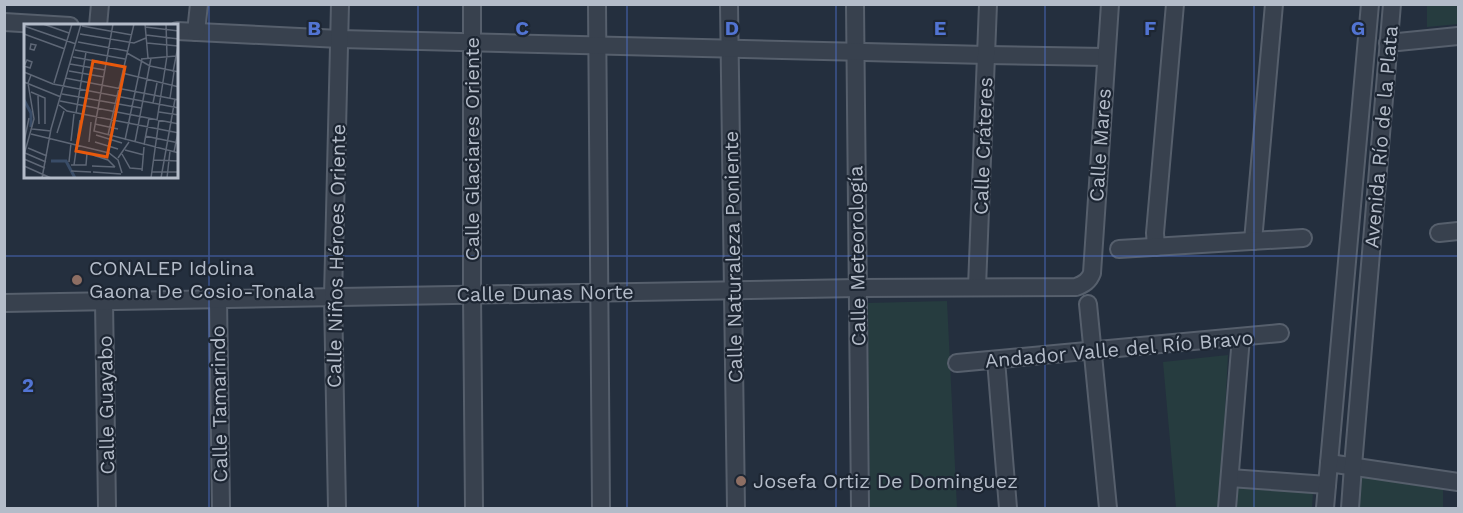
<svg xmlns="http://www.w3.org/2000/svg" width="1463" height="513" font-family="'Work Sans',sans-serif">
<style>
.green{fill:#263c3f}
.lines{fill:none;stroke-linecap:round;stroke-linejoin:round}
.minor-casing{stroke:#565f6c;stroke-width:20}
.minor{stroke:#38414e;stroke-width:16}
.grid{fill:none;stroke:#5274d3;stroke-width:1.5;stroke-opacity:0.55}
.education-dot{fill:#8d6e63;stroke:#1d2633;stroke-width:2}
.labels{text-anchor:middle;stroke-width:4.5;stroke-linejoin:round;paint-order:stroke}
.street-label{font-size:20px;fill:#b4bcc9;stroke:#1d2633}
.poi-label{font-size:20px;fill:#b4bcc9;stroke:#1d2633;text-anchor:start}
.inset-river{fill:none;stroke:#394c67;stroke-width:3}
.inset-road{fill:none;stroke:#5e6776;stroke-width:1.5}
.view{fill:#e8590c;fill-opacity:0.15;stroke:#e8590c;stroke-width:3}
.inset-edge{fill:none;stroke:#b4bcc9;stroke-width:3}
.grid-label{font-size:20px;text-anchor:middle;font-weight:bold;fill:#5274d3;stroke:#1d2633;stroke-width:4.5;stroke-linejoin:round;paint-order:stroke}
</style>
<rect width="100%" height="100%" fill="#242f3e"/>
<g class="green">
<path d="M1427,5H1458V24L1427,27Z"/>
<path d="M947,301L957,508H870L868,303Z"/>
<path d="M1228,355L1220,508H1176L1163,362Z"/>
<path d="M1360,475L1443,489V507L1359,508Z"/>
<path d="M1237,487L1313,492L1312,508H1236Z"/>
</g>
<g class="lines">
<g class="minor-casing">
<g id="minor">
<path d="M472,4V294L474,508"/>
<path d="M597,4L601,508"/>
<path d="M729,4L736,508"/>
<path d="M855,4L860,508"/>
<path d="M4,22L70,26"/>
<path d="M98,26L100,4"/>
<path d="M177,31L340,39L987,55L1106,57"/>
<path d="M196,32L199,4"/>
<path d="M1388,43L1458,36"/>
<path d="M1439,233L1458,231"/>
<path d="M1253,241L1274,4"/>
<path d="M1156,247L1155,233L1175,4"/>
<path d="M1119,249L1303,238"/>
<path d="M977,287L988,4"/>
<path d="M218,299L221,508"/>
<path d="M104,301L107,508"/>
<path d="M4,303L857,288L1076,287C1084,284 1089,281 1092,273L1110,4"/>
<path d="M1088,304L1108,508"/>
<path d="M996,360L1008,508"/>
<path d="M957,363L1280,333"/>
<path d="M1329,463L1458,482"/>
<path d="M1230,478L1327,485"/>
<path d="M337,508L333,297L340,4"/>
<path d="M1227,508L1241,337"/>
<path d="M1325,508L1370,4"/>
<path d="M1350,508L1353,466L1392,4"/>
</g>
</g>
<use href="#minor" class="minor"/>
</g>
<path class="grid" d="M209,4V508M418,4V508M627,4V508M836,4V508M1045,4V508M1254,4V508M4,256H1458"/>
<g class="education-dot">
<circle cx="77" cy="280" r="6"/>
<circle cx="741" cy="481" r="6"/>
</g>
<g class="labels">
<g class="street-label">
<text transform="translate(1381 137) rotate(-85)" y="7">Avenida Río de la Plata</text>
<text transform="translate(1100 145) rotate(-86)" y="7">Calle Mares</text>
<text transform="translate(983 146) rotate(-88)" y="7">Calle Cráteres</text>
<text transform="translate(472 149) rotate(-90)" y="7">Calle Glaciares Oriente</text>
<text transform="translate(336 256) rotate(-89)" y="7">Calle Niños Héroes Oriente</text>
<text transform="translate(857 256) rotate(-91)" y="7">Calle Meteorología</text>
<text transform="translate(733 257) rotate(-91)" y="7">Calle Naturaleza Poniente</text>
<text transform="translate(545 293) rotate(-1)" y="7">Calle Dunas Norte</text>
<text transform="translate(1119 349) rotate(-5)" y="7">Andador Valle del Río Bravo</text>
<text transform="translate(219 404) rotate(-91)" y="7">Calle Tamarindo</text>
<text transform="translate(106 405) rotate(-91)" y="7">Calle Guayabo</text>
</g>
<g class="poi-label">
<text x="89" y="275">CONALEP Idolina<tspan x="89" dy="23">Gaona De Cosio-Tonala</tspan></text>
<text x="753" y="488">Josefa Ortiz De Dominguez</text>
</g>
</g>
<g transform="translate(24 24)">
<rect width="154" height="154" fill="#242f3e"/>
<path class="inset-river" d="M0,76L7,89V103M27,137H42L51,154"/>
<path class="inset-road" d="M19,0L45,9M89,0L70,107L155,129M121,0L124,34M0,2L52,20M58,2L108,11M121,3L155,7M0,10L41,25M56,10L110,19L122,14M122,11L155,15M54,18L103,27M123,19L154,22M7,20L12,21L10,26L6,25ZM51,26L101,35M103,29L126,42L155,48M49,33L82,39M117,35L152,32M3,36L8,38L6,44L0,42ZM46,40L81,46M45,47L80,53M0,48L29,60L155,84M149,48L154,22M98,49L155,63M41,54L155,76M0,58L37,73M30,59L48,0M7,68L21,74V100M38,70L117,84M14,72L15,100M146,74L150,48M36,77L155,100M129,79L133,59M35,81L43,87L155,109M135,88L155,91M52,89L62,28M133,96L143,32L142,0M71,100L94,105M8,105L27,107M33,109L40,87M7,110L85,129L94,136L98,149M72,111L98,119M84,111L110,0M121,112L155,119M101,116L118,35M47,117L50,90M0,118L5,94M65,118L67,98M71,118L94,125M111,118L127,34M53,119L56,96M120,121L125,94M4,124L23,132M101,126L120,131M150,128L154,108M1,129L22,138M98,130L106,144L118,145M0,131L10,95L4,59L7,51M69,131L84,136L91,143M94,134L105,118M0,135L21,144M129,136L155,137M45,138L47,119M47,141H62L63,129L52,127M50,141L53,120M0,142L27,154M68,142L91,143M47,147L67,148M118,147L120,123M69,148L97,150M128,148H155M18,154L27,105L57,0M127,154L135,96M137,154L151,75M143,154L146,127"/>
<path class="view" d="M69,37L101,43L83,133L52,127Z"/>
<rect width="154" height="154" class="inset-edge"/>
</g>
<g class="grid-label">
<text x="314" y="35">B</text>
<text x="522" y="35">C</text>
<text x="732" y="35">D</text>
<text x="940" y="35">E</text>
<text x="1150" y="35">F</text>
<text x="1358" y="35">G</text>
<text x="28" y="392">2</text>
</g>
<rect width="1463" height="513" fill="none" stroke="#b4bcc9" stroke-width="12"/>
</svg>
